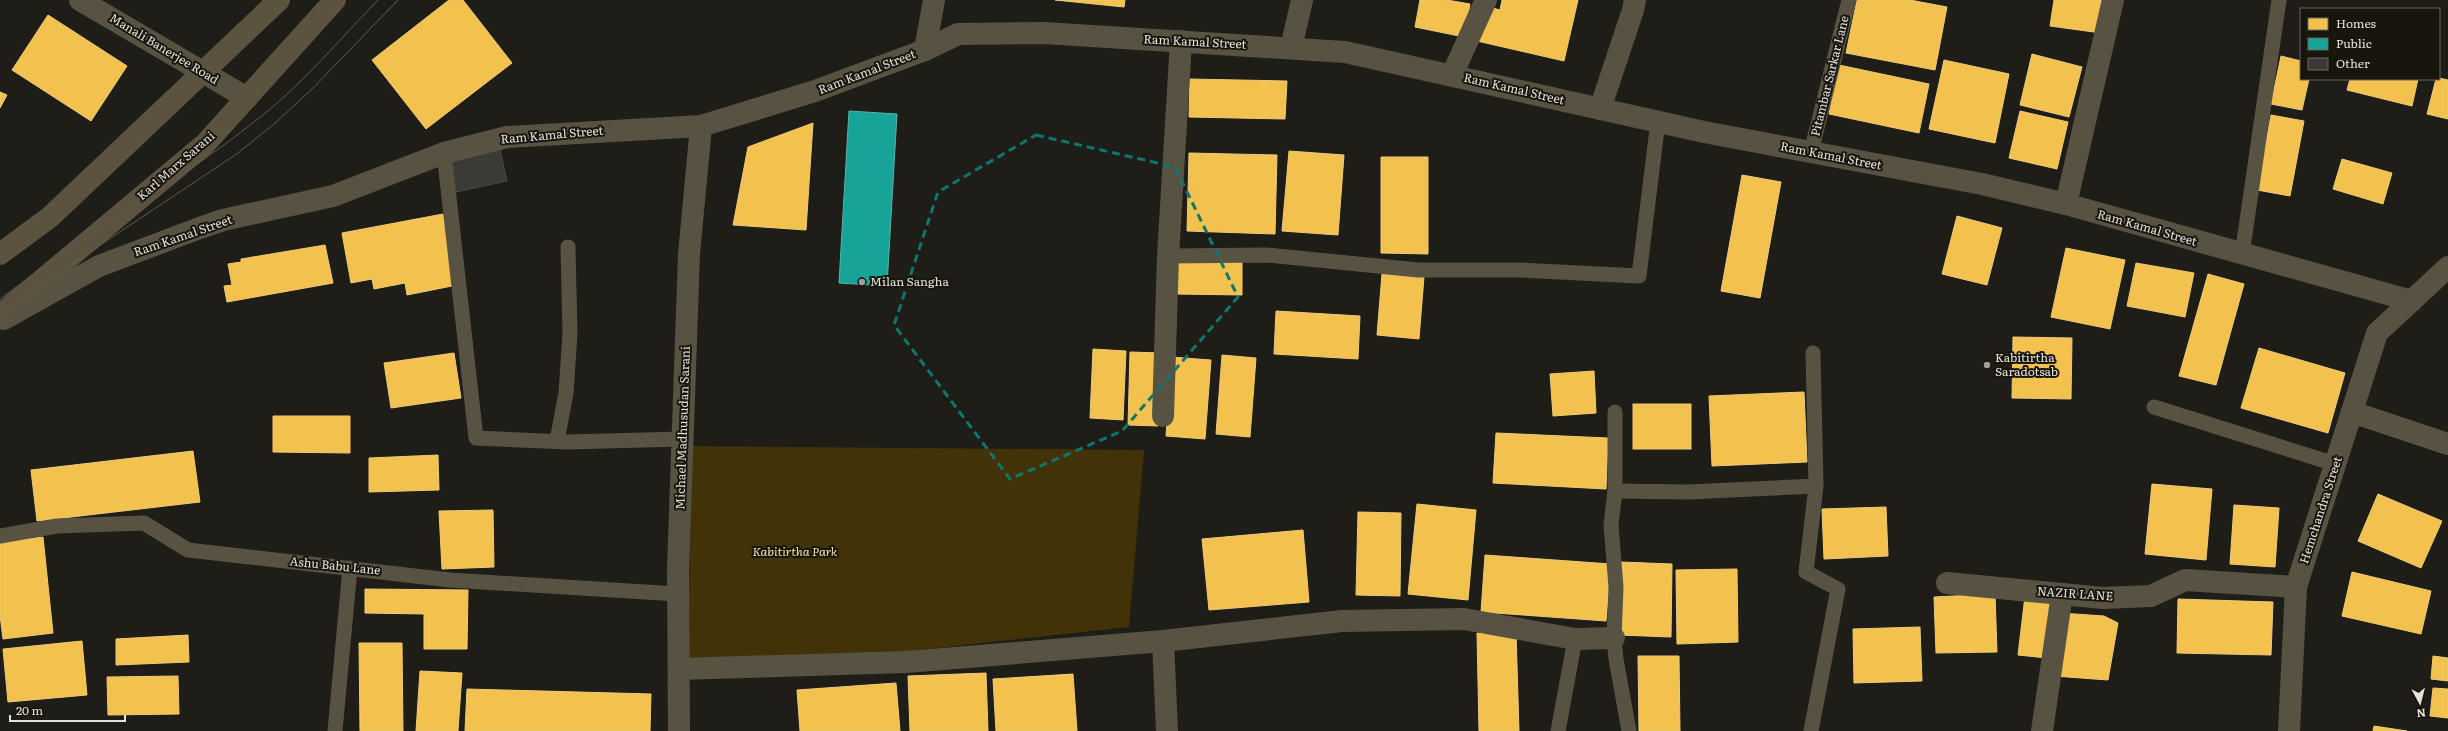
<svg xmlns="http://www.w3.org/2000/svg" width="2448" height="731" font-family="Literata,serif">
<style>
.green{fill:#423208}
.homes{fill:#f2c14e;stroke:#eecb79}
.public{fill:#17a398;stroke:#55b6ad}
.building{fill:#3c3a36;stroke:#494743}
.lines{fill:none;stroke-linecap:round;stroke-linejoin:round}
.lane{stroke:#585243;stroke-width:15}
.street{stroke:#585243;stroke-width:22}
.secondary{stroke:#5b5340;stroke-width:22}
.tram{stroke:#5f5a51;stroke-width:1}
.marked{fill:none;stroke:#0f766e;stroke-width:3;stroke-dasharray:8 5;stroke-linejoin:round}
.poi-dot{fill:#a09d98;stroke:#18150d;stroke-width:1.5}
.labels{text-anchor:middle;stroke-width:4;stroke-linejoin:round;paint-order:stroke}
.street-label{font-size:12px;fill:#e5e2dd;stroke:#18150d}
.poi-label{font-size:12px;fill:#e5e2dd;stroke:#18150d;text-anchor:start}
.park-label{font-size:12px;font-style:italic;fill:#fbe0a6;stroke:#18150d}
</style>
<rect width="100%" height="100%" fill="#1f1d18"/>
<path class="green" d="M691,446L1144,450L1129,627L900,652L688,663Z"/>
<g class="homes">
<path d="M449,0H463L512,63L426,129L372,60Z"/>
<path d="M1055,0H1125L1124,7Z"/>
<path d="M1420,0H1447L1470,4L1464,37L1415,27Z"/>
<path d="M1502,0H1578L1564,61L1477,41L1485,6L1500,10Z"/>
<path d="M1857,0H1910L1947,7L1935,70L1846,53Z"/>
<path d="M2054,0H2105L2101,33L2050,26Z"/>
<path d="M48,15L127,66L91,121L12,70Z"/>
<path d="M2032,54L2082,67L2069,117L2020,105Z"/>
<path d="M2281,56L2301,61V79H2309L2302,110L2271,104Z"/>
<path d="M1944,60L2009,74L1995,143L1929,129Z"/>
<path d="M1839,65L1929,84L1919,133L1829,114Z"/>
<path d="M2439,78L2448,80V119L2427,114L2436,79Z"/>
<path d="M1190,79L1287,81L1285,119L1189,117Z"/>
<path d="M2350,79H2418L2412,106L2347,90Z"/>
<path d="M0,92L7,95L0,108Z"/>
<path d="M2020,111L2068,122L2057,169L2009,158Z"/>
<path d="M2271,115L2304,121L2290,196L2257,190Z"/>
<path d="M813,123L806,230L733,225L748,147Z"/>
<path d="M1289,151L1344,155L1338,235L1282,231Z"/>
<path d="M1189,153L1277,155L1275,234L1187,231Z"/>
<path d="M1381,157H1428V254L1381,253Z"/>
<path d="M2342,159L2392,173L2383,204L2333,189Z"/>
<path d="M1742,175L1781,182L1760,298L1721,291Z"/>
<path d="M443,214L457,285L407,295L405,283L374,289L372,279L351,283L342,233Z"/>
<path d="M1957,216L2002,228L1987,285L1942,274Z"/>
<path d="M325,245L333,283L227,302L224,286L232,285L228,264L241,262V259Z"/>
<path d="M2066,248L2125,260L2110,329L2051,317Z"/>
<path d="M1176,261L1242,262V295L1176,294Z"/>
<path d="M2136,263L2194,273L2185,317L2127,306Z"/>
<path d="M1382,274L1424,277L1419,339L1377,335Z"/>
<path d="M2208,274L2244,284L2216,385L2179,376Z"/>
<path d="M1276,311L1360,316L1358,359L1274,354Z"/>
<path d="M2013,337L2072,338L2071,399L2012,398Z"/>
<path d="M2259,348L2345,373L2328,433L2241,408Z"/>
<path d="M1093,349L1126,351L1123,420L1090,418Z"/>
<path d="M1130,352L1160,353L1158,426L1128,425Z"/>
<path d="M454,353L461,398L391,408L384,363Z"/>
<path d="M1222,355L1256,358L1250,437L1216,434Z"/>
<path d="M1171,357L1211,360L1205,439L1166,436Z"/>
<path d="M1594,371L1596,413L1553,416L1550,374Z"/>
<path d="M1804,392L1807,462L1712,466L1709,396Z"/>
<rect x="1633" y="404" width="58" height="45"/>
<path d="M273,416H350V453L273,452Z"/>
<path d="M1496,433L1608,438L1606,489L1493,483Z"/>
<path d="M193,451L200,502L37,521L31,470Z"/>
<path d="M438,455L439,490L369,492V458Z"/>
<path d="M2152,484L2212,489L2206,560L2145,554Z"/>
<path d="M2378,494L2442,521L2421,568L2358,541Z"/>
<path d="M1417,504L1476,510L1468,600L1408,594Z"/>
<path d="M2234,505L2279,508L2275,567L2230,564Z"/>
<path d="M1886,507L1888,556L1824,559L1822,509Z"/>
<path d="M493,510L494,567L442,569L439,511Z"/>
<path d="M1358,512L1401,513L1400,596L1356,595Z"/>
<path d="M1303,530L1309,602L1209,610L1202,539Z"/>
<path d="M43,537L53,633L3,639L0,615V542Z"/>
<path d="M1485,555L1611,564L1606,621L1481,612Z"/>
<path d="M1621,562L1672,564L1671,637L1619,635Z"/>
<path d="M1737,569L1738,642L1677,644L1676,570Z"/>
<path d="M2352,572L2431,591L2421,634L2342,616Z"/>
<path d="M365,589L468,590L467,649H424V614L365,613Z"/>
<path d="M1995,594L1997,652L1936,653L1934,597Z"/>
<path d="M2025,596L2054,599L2047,658L2018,655Z"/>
<path d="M2178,599L2273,602L2271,655L2177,653Z"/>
<path d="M2060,613L2104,616L2118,623L2108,680L2054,676Z"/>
<path d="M1920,627L1922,681L1854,683L1853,629Z"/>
<path d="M1516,632L1519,731H1479L1477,633Z"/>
<path d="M188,635L189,662L116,665V639Z"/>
<path d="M82,641L87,695L8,702L3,649Z"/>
<path d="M359,643H402L403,731H360Z"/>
<path d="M1638,656H1679L1680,731H1639Z"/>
<path d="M2433,656L2448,658V681L2431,679Z"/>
<path d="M420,671L462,673L458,731H416Z"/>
<path d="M986,673L988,731H910L908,676Z"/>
<path d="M1073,674L1077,731H996L993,679Z"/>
<path d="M178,676L179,714L108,715L107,677Z"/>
<path d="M896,683L900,731H800L797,690Z"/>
<path d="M2433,688L2448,689V718L2430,716Z"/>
<path d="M467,689L651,694L650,731H465Z"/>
<path d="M2374,726L2407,731H2373Z"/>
</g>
<path class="public" d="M849,111L897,114L887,286L839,283Z"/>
<path class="building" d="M499,145L507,181L456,192L449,155Z"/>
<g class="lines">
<g class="lane">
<path d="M1811,152L1849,0"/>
<path d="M444,153L476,438L567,442L682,439"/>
<path d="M2242,255L2279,0"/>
<path d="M1168,256L1267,255L1418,270H1519L1639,276L1658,121"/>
<path d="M2154,407L2335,464"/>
<path d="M1615,412V491L1611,525L1616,587L1614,638L1616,659L1629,731"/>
<path d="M557,441L566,393L570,334L568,247"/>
<path d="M1615,491L1688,492L1816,486"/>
<path d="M0,536L57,526L144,523L188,550L450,580L678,594"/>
<path d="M335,731L350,568"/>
<path d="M1558,731L1575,639"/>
<path d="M1811,731L1838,589L1806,572L1816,486L1813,353"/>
</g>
<g class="street">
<path d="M80,0L247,98"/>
<path d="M1291,48L1302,0"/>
<path d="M925,50L934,0"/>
<path d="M1452,75L1486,0"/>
<path d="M1600,109L1633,10L1635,0"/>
<path d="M2066,204L2113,0"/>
<path d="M4,319L99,266L197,229L223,220L333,196L444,153L507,137L701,126L815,91L925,50L958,34L1044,33L1345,52L1704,132L1982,184L2066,204L2412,301"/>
<path d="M2352,412L2448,444"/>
<path d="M1163,416L1168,256L1181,41"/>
<path d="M1947,583L2103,598L2151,596L2185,580L2296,587"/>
<path d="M1163,641L1167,731"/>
<path d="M679,669L906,662L1163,641L1342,621L1464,619L1575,639L1614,638"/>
<path d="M679,731L678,570L689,254L701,126"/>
<path d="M2042,731L2062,594"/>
<path d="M2289,731L2296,587L2377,333L2448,267"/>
</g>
<g class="secondary">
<path d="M0,254L50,217L279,0"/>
<path d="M0,315L205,144L335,0"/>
</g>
<g class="tram">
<path d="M0,299C85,234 180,182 263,115C304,82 340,39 378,0"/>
<path d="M0,316L45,282L238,153L274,124L312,89L398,0"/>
</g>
</g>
<path class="marked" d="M1036,135L1175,167L1238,297L1122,431L1010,479L894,325L938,192Z"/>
<g class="poi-dot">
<circle cx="862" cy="282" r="4"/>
<circle cx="1987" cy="365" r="4"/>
</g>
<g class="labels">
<g class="street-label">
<text transform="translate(1195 42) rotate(3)" y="4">Ram Kamal Street</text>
<text transform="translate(164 49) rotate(31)" y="4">Manali Banerjee Road</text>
<text transform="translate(867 72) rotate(-21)" y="4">Ram Kamal Street</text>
<text transform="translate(1830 76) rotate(-76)" y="4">Pitambar Sarkar Lane</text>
<text transform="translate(1514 89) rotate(13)" y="4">Ram Kamal Street</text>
<text transform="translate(552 135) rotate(-5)" y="4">Ram Kamal Street</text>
<text transform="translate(1831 156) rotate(11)" y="4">Ram Kamal Street</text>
<text transform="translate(176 166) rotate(-41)" y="4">Karl Marx Sarani</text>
<text transform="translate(2147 228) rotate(16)" y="4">Ram Kamal Street</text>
<text transform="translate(183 236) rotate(-19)" y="4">Ram Kamal Street</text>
<text transform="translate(683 428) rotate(-88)" y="4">Michael Madhusudan Sarani</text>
<text transform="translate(2321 510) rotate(-72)" y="4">Hemchandra Street</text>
<text transform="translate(335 566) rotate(6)" y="4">Ashu Babu Lane</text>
<text transform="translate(2075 594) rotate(4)" y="4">NAZIR LANE</text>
</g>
<g class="poi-label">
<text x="870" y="286">Milan Sangha</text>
<text x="1995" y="362">Kabitirtha<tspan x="1995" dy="14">Saradotsab</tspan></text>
</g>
<g class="park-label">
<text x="795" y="556">Kabitirtha Park</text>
</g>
</g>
<rect x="2300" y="8" width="140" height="72" fill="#18150d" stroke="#6a6760"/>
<rect x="2308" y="18" width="20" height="12" fill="#f2c14e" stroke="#6a6760"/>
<text x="2336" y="28" font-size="12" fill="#e5e2dd">Homes</text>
<rect x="2308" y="38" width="20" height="12" fill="#17a398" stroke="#6a6760"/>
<text x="2336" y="48" font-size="12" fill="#e5e2dd">Public</text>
<rect x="2308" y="58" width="20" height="12" fill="#3c3a36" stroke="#6a6760"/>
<text x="2336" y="68" font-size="12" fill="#e5e2dd">Other</text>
<g transform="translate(2420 703) rotate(173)" stroke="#18150d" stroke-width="3" paint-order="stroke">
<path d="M0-3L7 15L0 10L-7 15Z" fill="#e5e2dd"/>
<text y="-6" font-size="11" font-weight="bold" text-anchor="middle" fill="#e5e2dd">N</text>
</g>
<path d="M10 715v6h115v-6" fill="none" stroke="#e5e2dd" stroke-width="2"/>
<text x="16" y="715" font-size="12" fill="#e5e2dd" stroke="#18150d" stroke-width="3" paint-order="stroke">20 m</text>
</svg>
